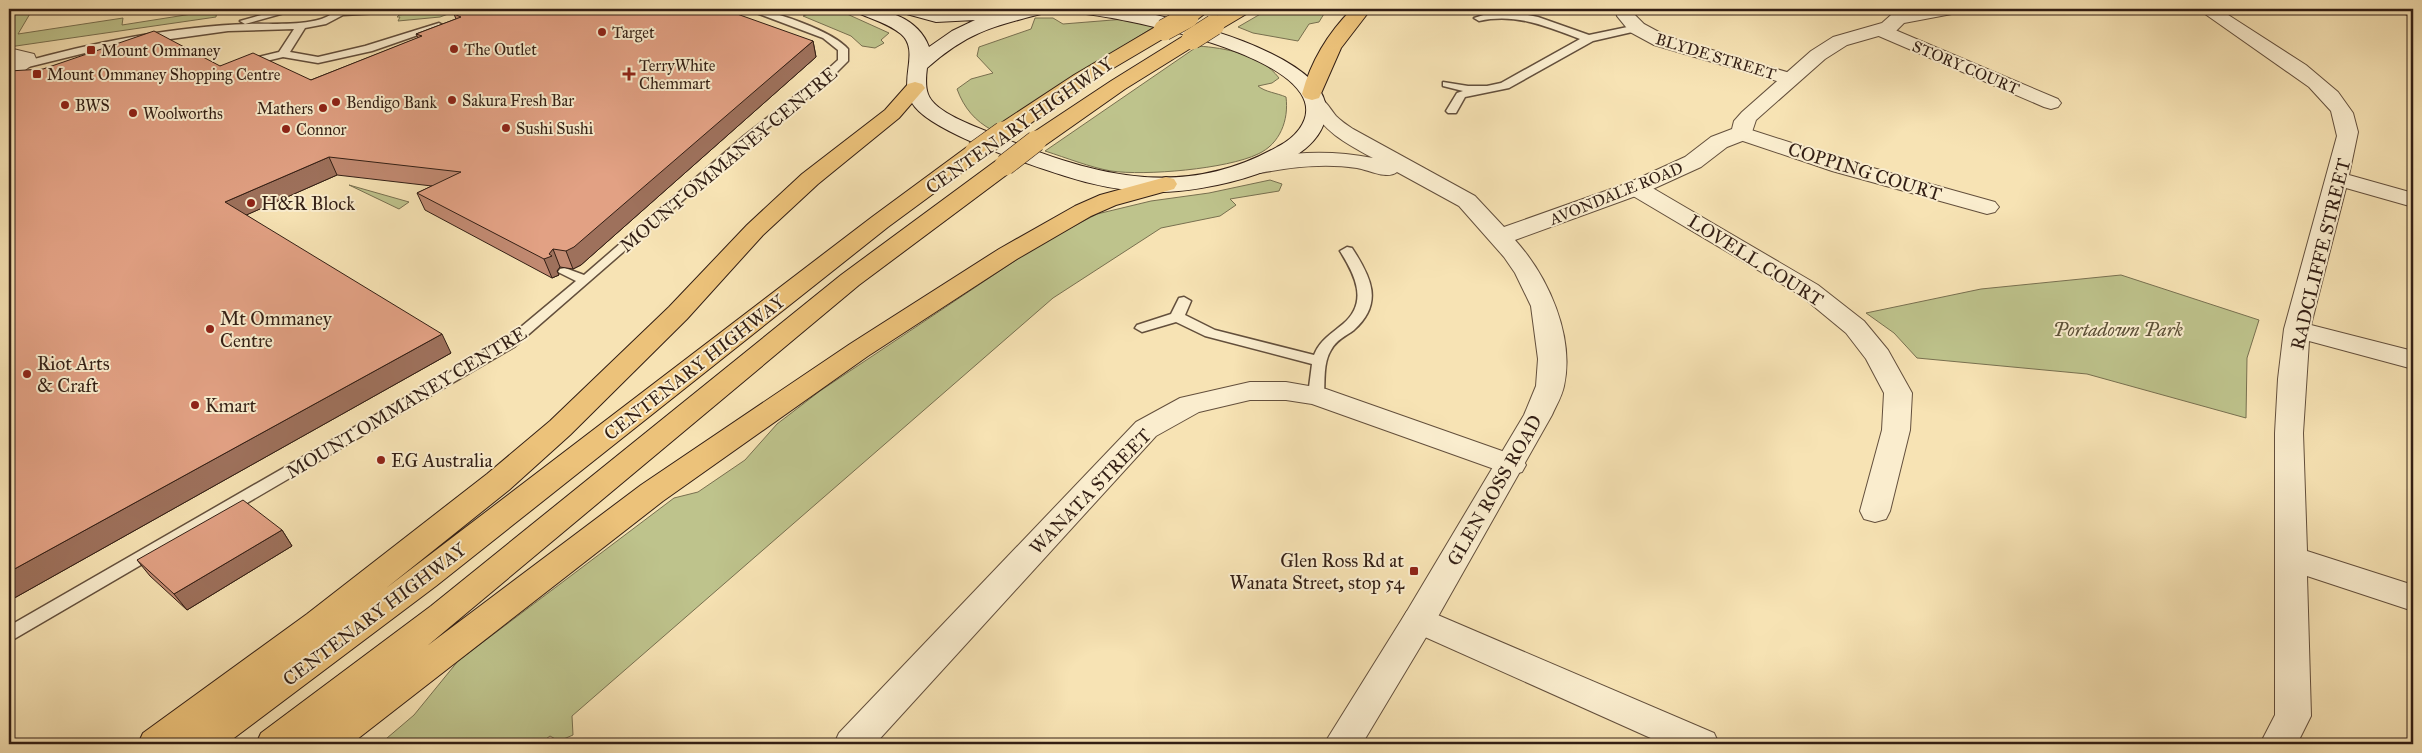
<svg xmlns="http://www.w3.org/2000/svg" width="2422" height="753" font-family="'IM FELL Great Primer',serif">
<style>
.green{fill:#bec38c;stroke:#787050}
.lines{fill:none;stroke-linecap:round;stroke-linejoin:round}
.service-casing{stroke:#634f3c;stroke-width:3}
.minor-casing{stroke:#634f3c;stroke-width:2}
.tertiary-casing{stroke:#634f3c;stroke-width:2}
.secondary-casing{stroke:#321e14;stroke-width:2}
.motorway-casing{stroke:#321e14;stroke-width:2}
.service{fill:#faedce;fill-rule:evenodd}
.minor{fill:#faedce;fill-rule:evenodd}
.tertiary{fill:#faedce;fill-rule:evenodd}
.secondary{fill:#faedce;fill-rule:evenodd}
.motorway{fill:#ecc27a;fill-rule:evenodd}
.motorway-bridge-casing{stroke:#321e14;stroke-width:22;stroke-linecap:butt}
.motorway-bridge{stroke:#ecc27a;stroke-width:21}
.wall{fill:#c28a72;stroke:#321e14}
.shaded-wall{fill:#9e715c;stroke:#321e14}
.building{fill:#e2a184;stroke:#321e14}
.poi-dot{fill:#8f2418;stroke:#faedce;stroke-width:2}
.labels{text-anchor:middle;stroke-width:4;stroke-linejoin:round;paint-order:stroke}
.far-poi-label{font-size:16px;fill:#321e14;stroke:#faedce;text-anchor:start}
.far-street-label{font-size:16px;fill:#321e14;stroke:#faedce}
.street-label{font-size:19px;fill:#321e14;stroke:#faedce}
.poi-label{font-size:19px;fill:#321e14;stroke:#faedce;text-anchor:start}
.park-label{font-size:19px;font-style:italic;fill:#5c5038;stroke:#faedce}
</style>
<rect width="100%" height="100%" fill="#f7e3b4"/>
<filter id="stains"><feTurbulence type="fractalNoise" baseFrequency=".004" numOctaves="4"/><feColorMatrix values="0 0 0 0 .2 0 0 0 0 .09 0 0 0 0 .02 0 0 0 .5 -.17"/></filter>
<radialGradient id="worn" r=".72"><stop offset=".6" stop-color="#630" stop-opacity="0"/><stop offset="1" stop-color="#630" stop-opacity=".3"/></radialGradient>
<g class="green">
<path d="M444,9H462L440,17L398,21L400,17H397L399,15Z"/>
<path d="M800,9H836L889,33L881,40L884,43L875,48L862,46L851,36L803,16L811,13Z"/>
<path d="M1269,9H1327L1319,22L1309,24L1298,41L1253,33L1238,27Z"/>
<path d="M217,10L216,17L9,47V15L31,12L18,34L123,18L122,25Z"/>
<path d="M1035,18H1053L1063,24L1125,19L1157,25L1016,113L992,130C975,121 964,108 957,89L971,79L993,73L977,56L979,47L1031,29Z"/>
<path d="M1198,46C1225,48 1261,54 1279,78L1272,83L1258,86C1265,92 1277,93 1286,97C1289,120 1280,144 1258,154C1227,169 1145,176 1111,171C1089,167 1067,158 1045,151Z"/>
<path d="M1270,180L1282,184L1279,191L1230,199L1236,205L1220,216L1161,228L1053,298L572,716L573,735L559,741L550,736L539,744H380L414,715L458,661L674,498L698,492L745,460L777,424L820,391L1040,244L1097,214L1151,201L1209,193Z"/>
<path d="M349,185L409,202L399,209Z"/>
<path d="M2121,275L2259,320L2247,358L2246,418L2087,374L1917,358L1894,333L1866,313L1981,289Z"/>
</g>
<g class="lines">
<g class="service-casing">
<g id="service">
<path d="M283,9L295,10L245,24L240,21Z"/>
<path d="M336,9H403L398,12L343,15L326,24L305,28L290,52L318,57L365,46L439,23L444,26L372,51L318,63L283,57L246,66L241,63L242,61L279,52L294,29L228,31L156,41L89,52L24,68L19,65L20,63C90,43 176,26 249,24C269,23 325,28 336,9Z"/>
<path d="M746,9C769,8 833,31 848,49V61L825,84L752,140L514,347L9,642V626L504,341L576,281L558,272L560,269L565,268L584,275L744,136L817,79L838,60V50L823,38Z"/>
<path d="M1507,11L1538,17L1589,35L1637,25L1642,28L1641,30L1593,41L1509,88L1465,97L1456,113H1448L1446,111L1457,93L1463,91L1443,86V82L1468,86H1487L1501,83L1580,39C1546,26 1516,13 1479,21L1474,18L1493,12Z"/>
<path d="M1347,247L1352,248C1371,277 1384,303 1354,330C1346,336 1336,340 1331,350C1323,363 1325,380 1324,395L1321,399H1311L1308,395L1312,364L1205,336L1176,322L1142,332L1135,328L1137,325L1171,314L1179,298L1184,297L1191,301L1185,315L1215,330L1314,355C1320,340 1331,334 1343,324C1369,302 1355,275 1340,251Z"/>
</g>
</g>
<g class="minor-casing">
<g id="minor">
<path d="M1615,9H1633L1635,15L1644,24L1668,37L1797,75L1800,79L1797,83L1790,85L1654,45L1630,32L1617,16Z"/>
<path d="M2198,9H2219L2306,65L2338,92L2353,113L2358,132L2349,175L2413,193V207L2346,188L2311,325L2413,351V369L2309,341L2303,433L2307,551L2413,585V611L2307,576L2311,716L2297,744H2260L2275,715V433L2278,379L2284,329L2337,136L2331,111L2309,87Z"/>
<path d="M1881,24L2058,99L2061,103L2058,107L2051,109L2044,107L1874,34L1872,30L1874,26Z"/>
<path d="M9,48L34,54L37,61L16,77L9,79V64L14,61L9,60Z"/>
<path d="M1742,127L1848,161L1995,202L1999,207L1995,212L1987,214L1832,171L1734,138L1731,133L1734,128Z"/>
<path d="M1636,181L1644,183L1818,285L1864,321L1888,350L1912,393L1910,430L1890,511L1886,519L1875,522L1864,519L1860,511L1882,430L1884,393L1866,359L1846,333L1800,295L1628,193L1625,188L1628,183Z"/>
<path d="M1250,382H1286L1326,389L1522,458L1526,465L1522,472L1511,475L1312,404L1286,400H1250L1199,412L1156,436L875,744H834L839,733L1136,422L1180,398Z"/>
<path d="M1419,607L1714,733L1719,744H1664L1407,629L1402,620L1407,611Z"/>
</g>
</g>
<g class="tertiary-casing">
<g id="tertiary">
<path d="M1923,9H1960L1957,13L1904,23L1896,31L1847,45L1825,59L1756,120L1750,138L1727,147L1701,167L1644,193L1515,240C1548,276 1575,336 1564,386C1562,396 1556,406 1552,415L1431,629L1362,744H1324L1407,611L1524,415L1536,386L1538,359L1531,306L1515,273L1504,257L1459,206L1397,172C1387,180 1369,170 1357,168C1324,163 1292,167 1260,173L1252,171L1249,166L1252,161C1292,151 1332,150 1373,158C1341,141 1326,132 1305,102L1308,98C1324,94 1327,105 1336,116C1341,121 1347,125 1353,129L1475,196L1504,227L1628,183L1685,157L1711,137L1732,129L1734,121L1742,112L1811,51L1833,37L1882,23L1891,15Z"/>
<path d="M2398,9H2413V16L2401,13Z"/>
</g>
</g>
<g class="secondary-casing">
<path id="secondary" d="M855,9C883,7 918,17 929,47L952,31L975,20L936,22L903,13L900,9H988L995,13L1012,9H1048L1045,13C994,26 969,31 927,68C926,76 925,86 928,94C934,112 974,126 991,133C1088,174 1179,202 1277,147C1293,139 1311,122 1305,102C1289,52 1134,20 1086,14L1080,13L1077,9C1093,9 1110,7 1125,9C1170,16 1328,54 1326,111C1325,170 1200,193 1156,192C1125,191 1095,186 1065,176C1030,165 937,134 915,107C895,83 922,52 901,34C889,24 872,19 858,13Z"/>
</g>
<g class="motorway-casing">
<g id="motorway">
<path d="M1189,9H1211L1195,21H1181L1179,17Z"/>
<path d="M1229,9H1251L1248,13L1221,29H1207L1205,25L1207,21Z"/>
<path d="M1352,9H1371L1341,48L1319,98L1312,100L1305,98L1302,94C1311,61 1328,33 1352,9Z"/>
<path d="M1164,24L1171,26L1173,30L1171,34L1088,83L1011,137L1003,138L995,137L992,132L995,127L1074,75L1157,26Z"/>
<path d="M1192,33L1199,35L1202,39L1199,43L1125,89L1044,146L1036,147L1028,146L1025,141L1028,136L1111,81L1185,35Z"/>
<path d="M915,82L922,84L925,88L899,118L818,184L763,235L687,319L570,435L509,490L385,589L872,217L967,147L975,145L983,147L986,152L983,157L888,227L436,586L226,744H138L143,733L307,614L487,474L550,421L669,307L747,225L802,174L885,110L908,84Z"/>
<path d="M1005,158L1013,160L1016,165L1013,170L859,285L427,646L641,485L850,344L999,249L1075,206L1100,195L1166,177L1174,179L1177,184L1174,189L1116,205L1091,216L1017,259L868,356L663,501L351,744H306L308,738L301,744H256L261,733L431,606L841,275L997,160Z"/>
</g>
</g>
<use href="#service" class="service"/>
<use href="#minor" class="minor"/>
<use href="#tertiary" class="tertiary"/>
<use href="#secondary" class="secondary"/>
<use href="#motorway" class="motorway"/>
<g class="motorway-bridge-casing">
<g id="motorway-bridge">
<path d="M1164,30L1188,17"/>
<path d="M1192,39L1214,25"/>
<path d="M975,152L1003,132"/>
<path d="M1005,165L1036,141"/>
</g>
</g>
<use href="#motorway-bridge" class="motorway-bridge"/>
</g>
<g class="wall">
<path d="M454,14L813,41L816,57L581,265L573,269L560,267L557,271L559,275L552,278L425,210L417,193L432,186L337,175L246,215L451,353L9,601L220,66L311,80L418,38L416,34L456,19Z"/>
<path d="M282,530L292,546L187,610L150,576L137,560Z"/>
</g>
<g class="shaded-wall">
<path d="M813,41L816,57L581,265L573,269L566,251Z"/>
<path d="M329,157L337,175L235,220L225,202Z"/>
<path d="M553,249L560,267L557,271L559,275L552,278L544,259Z"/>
<path d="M442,334L451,353L9,601V572Z"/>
<path d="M282,530L292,546L187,610L174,594Z"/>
</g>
<g class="building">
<path d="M468,9H723L813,41L574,247L566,251L553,249L549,254L552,256L544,259L417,193L461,172L329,157L225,202L442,334L9,572V71L43,69L154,31L220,66L253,53L311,80L422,36L416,34L461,17L454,14Z"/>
<path d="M243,500L282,530L174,594L137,560Z"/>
</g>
<g class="poi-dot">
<circle cx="602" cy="32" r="5"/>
<circle cx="454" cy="49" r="5"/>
<rect x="86" y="45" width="10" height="10" rx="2.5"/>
<rect x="32" y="69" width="10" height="10" rx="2.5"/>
<path d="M626.5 66.5h5v5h5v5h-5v5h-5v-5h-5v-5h5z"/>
<circle cx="452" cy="100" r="5"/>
<circle cx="336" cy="102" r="5"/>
<circle cx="65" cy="105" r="5"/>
<circle cx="323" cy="108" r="5"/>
<circle cx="133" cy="113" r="5"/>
<circle cx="506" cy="128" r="5"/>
<circle cx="286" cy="129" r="5"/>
<circle cx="251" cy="203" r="5"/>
<circle cx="210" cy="329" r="5"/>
<circle cx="27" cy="374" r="5"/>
<circle cx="195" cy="405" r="5"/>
<circle cx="381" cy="460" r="5"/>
<rect x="1409" y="566" width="10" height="10" rx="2.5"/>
</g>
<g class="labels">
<g class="far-poi-label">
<text x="612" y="38">Target</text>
<text x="464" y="55">The Outlet</text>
<text x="101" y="56">Mount Ommaney</text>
<text x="639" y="71">TerryWhite<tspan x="639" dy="18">Chemmart</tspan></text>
<text x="47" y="80">Mount Ommaney Shopping Centre</text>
<text x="462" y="106">Sakura Fresh Bar</text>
<text x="346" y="108">Bendigo Bank</text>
<text x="75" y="111">BWS</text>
<text x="313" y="114" text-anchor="end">Mathers</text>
<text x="143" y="119">Woolworths</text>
<text x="516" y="134">Sushi Sushi</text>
<text x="296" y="135">Connor</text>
</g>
<g class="far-street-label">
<text transform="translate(1716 56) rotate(17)" y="6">BLYDE STREET</text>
<text transform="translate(1966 67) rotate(23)" y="6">STORY COURT</text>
<text transform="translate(1616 193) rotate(-22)" y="6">AVONDALE ROAD</text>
</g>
<g class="street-label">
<text transform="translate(1019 125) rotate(-35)" y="7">CENTENARY HIGHWAY</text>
<text transform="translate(728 159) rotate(-40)" y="7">MOUNT OMMANEY CENTRE</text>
<text transform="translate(1865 171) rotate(17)" y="7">COPPING COURT</text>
<text transform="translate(2320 254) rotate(-76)" y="7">RADCLIFFE STREET</text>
<text transform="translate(1756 260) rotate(32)" y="7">LOVELL COURT</text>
<text transform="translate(694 367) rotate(-38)" y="7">CENTENARY HIGHWAY</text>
<text transform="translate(406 402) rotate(-31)" y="7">MOUNT OMMANEY CENTRE</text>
<text transform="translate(1494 490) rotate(-60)" y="7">GLEN ROSS ROAD</text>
<text transform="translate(1090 491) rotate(-46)" y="7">WANATA STREET</text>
<text transform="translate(374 614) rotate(-37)" y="7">CENTENARY HIGHWAY</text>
</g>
<g class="poi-label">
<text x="261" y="210">H&amp;R Block</text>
<text x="220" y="325">Mt Ommaney<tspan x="220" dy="22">Centre</tspan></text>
<text x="37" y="370">Riot Arts<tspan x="37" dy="22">&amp; Craft</tspan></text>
<text x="205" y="412">Kmart</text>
<text x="391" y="467">EG Australia</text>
<text x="1404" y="567" text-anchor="end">Glen Ross Rd at<tspan x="1404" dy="22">Wanata Street, stop 54</tspan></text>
</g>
<g class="park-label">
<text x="2118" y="336">Portadown Park</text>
</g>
</g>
<rect width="2422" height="753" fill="none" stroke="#f7e3b4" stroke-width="30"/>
<rect x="10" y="10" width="2402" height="733" fill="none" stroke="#321e14" stroke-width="2.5"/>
<rect x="15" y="15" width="2392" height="723" fill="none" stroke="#321e14"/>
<rect width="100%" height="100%" filter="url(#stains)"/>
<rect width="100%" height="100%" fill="url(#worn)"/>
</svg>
